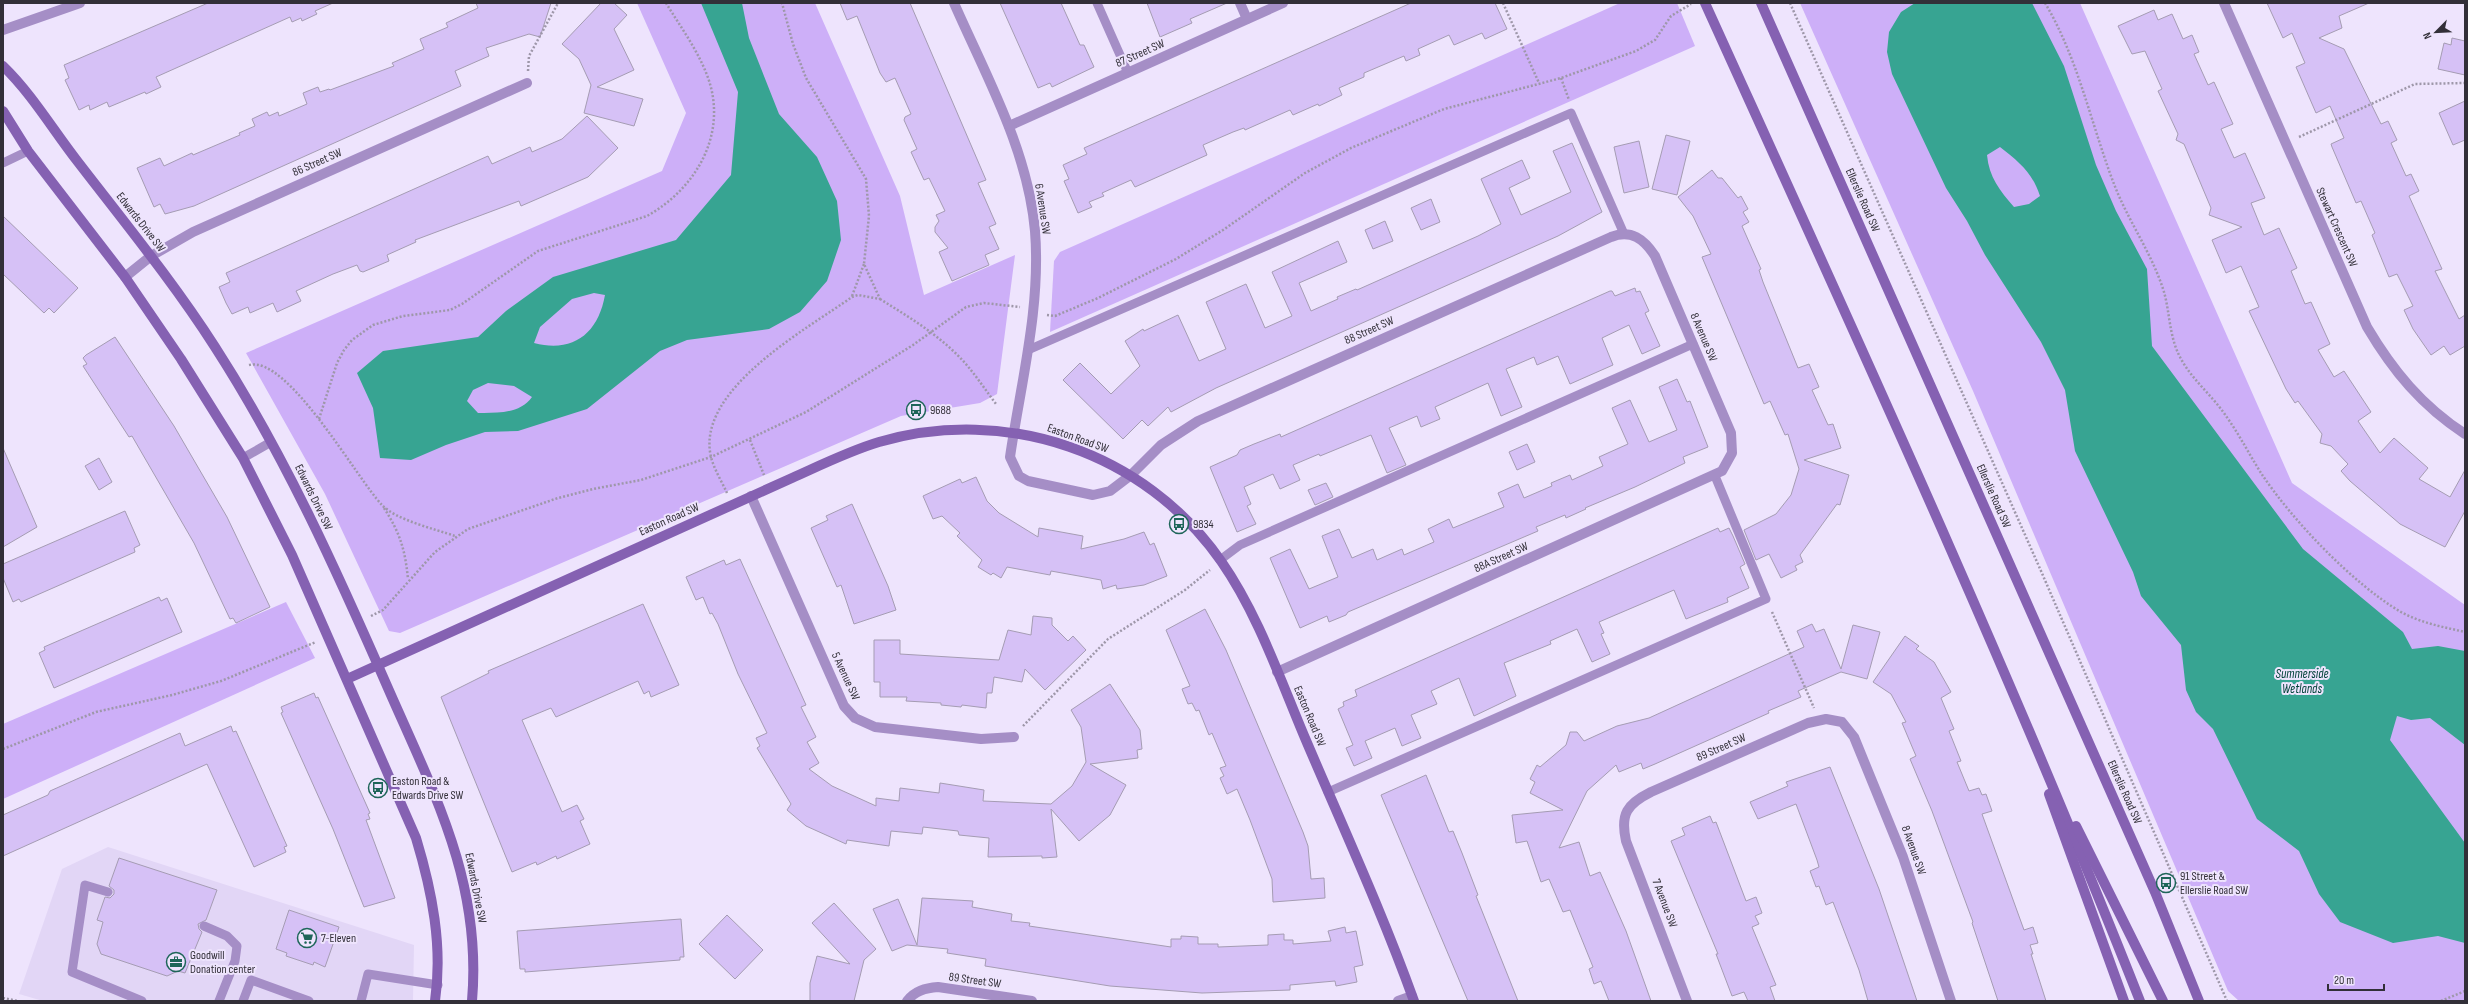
<svg xmlns="http://www.w3.org/2000/svg" width="2468" height="1004" font-family="'Sofia Sans Condensed',sans-serif">
<style>
.built{fill:#e2d6f6}
.green{fill:#cdaff8}
.water{fill:#37a492;fill-rule:evenodd}
.building{fill:#d6c1f6;stroke:#a59cb3}
.lines{fill:none;stroke-linecap:round;stroke-linejoin:round}
.path{stroke:#9e97a9;stroke-width:2.5;stroke-dasharray:2 2;stroke-linecap:butt}
.lane{stroke:#a58ec6;stroke-width:9}
.street{stroke:#a58ec6;stroke-width:10}
.secondary{stroke:#8561b2;stroke-width:10}
.labels{text-anchor:middle;stroke-width:4;stroke-linejoin:round;paint-order:stroke}
.street-label{font-size:12px;fill:#322f38;stroke:#eee4fd}
.poi-label{font-size:12px;fill:#322f38;stroke:#eee4fd;text-anchor:start}
.water-label{font-size:13px;font-style:italic;fill:#004238;stroke:#eee4fd}
</style>
<rect width="100%" height="100%" fill="#eee4fd"/>
<path class="built" d="M108,847L414,945L413,1001H43L19,994L62,869Z"/>
<g class="green">
<path d="M637,3H815L900,196L924,295L1015,255L997,394L980,403L901,416L400,633L389,631L325,494L246,353L662,171L686,113Z"/>
<path d="M1620,3H1677L1695,46L1050,332L1054,261L1060,252Z"/>
<path d="M1800,3H2080L2292,483L2465,605V1001H2239L2228,991L1973,391Z"/>
<path d="M286,602L315,658L3,799V724Z"/>
</g>
<g class="water">
<path d="M701,3H742L749,38L779,114L817,157L837,201L841,240L827,281L800,312L769,329L687,340L660,351L587,409L518,431L485,432L446,445L411,460L380,458L373,408L357,373L383,351L478,337L506,311L553,277L676,240L731,175L738,92ZM594,293L605,295C598,334 573,353 534,343L540,327L572,299ZM488,383L514,386L532,397C520,414 497,413 478,413L467,401L473,390Z"/>
<path d="M1915,3H2032L2064,66L2096,165L2116,211L2147,269L2152,346L2303,549L2403,632L2412,649L2438,646L2465,651V745L2430,718L2411,720L2397,716L2390,740L2465,843V943L2438,936L2393,943L2340,922L2319,894L2299,851L2257,819L2213,729L2196,712L2186,690L2181,645L2141,596L2133,572L2075,451L2065,390L2041,342L1985,255L1967,221L1946,188L1892,74L1887,52L1889,32L1901,12ZM2000,147C2019,162 2032,172 2040,196L2029,204L2014,207C2000,191 1989,177 1987,155Z"/>
</g>
<g class="building">
<path d="M208,3H333L315,11L317,14L302,21L301,18L292,22L290,17L156,77L161,87L146,94L145,92L109,107L107,102L90,110L89,105L79,110L65,80L69,78L64,65Z"/>
<path d="M476,3H551L540,37L529,34L486,48L489,56L455,71L461,86L194,206L165,214L160,204L154,207L137,168L160,158L164,166L192,153L193,155L240,135L239,133L255,126L252,119L267,112L269,116L278,112L279,116L307,104L303,93L318,87L320,92L329,89L330,90L394,66L392,63L424,49L420,39L448,27L446,23L478,8Z"/>
<path d="M601,3H614L627,15L614,29L634,70L597,87L643,99L634,126L584,113L591,85L579,59L562,44Z"/>
<path d="M840,3H910L986,180L978,183L996,224L989,227L999,249L985,255L989,265L952,281L939,252L948,248L935,232V227L939,221L936,215L945,211L929,178L924,180L911,152L917,149L904,120L905,117L911,114L895,78L886,82L880,73L857,16L847,20Z"/>
<path d="M1000,3H1061L1080,45H1084L1094,67L1052,87L1050,83L1038,88Z"/>
<path d="M1147,3H1227L1190,19L1192,23L1160,37Z"/>
<path d="M1411,3H1495L1507,29L1485,39L1482,33L1454,45L1449,35L1418,49L1420,55L1406,61L1404,56L1364,73V77L1339,88L1342,95L1319,106L1318,104L1293,115L1290,110L1245,130L1244,128L1233,132L1203,145L1207,155L1135,187L1131,180L1102,193L1104,196L1089,202L1092,207L1078,213L1064,181L1069,179L1063,165L1087,154L1084,148Z"/>
<path d="M2267,3H2369L2339,16L2342,28L2319,38L2344,49L2381,124L2388,121L2397,140L2391,143L2406,176L2411,174L2419,191L2409,196L2442,269L2435,271L2459,319L2465,315V346L2450,355L2444,346L2431,355L2413,329L2404,310L2413,306L2397,274L2389,277L2372,235L2375,233L2361,201L2356,203L2332,147L2331,144L2344,138L2330,106L2316,113L2296,67L2305,63L2292,33L2283,38Z"/>
<path d="M2154,10L2158,20L2172,14L2183,39L2192,35L2199,52L2194,54L2208,85L2214,82L2233,124L2221,129L2234,158L2245,153L2265,198L2251,203L2264,235L2279,228L2297,268L2291,271L2305,304L2311,302L2330,344L2318,350L2334,377L2344,371L2371,412L2358,421L2380,453L2394,438L2428,468L2419,479L2450,497L2465,470V511L2445,547L2400,524L2350,481L2341,471L2348,464L2331,446L2320,443L2322,434L2298,401L2295,403L2286,389L2249,311L2259,307L2241,266L2226,273L2212,240L2242,227L2209,215L2211,208L2184,144L2176,140L2178,134L2158,91L2162,89L2145,51L2132,54L2118,26Z"/>
<path d="M2452,38L2465,41V75L2438,69L2444,43L2451,45Z"/>
<path d="M2465,101V140L2453,145L2439,113Z"/>
<path d="M587,116L618,148L588,177L521,206L519,201L415,240L416,242L387,255L389,261L363,272L360,271L357,265L333,274L296,291L301,301L277,312L273,303L250,313L248,307L232,314L226,303L219,287L230,282L226,273L488,156L492,164L530,147L532,152L562,139Z"/>
<path d="M1666,135L1690,141L1677,195L1652,189Z"/>
<path d="M1639,141L1649,187L1624,193L1614,147Z"/>
<path d="M1572,143L1602,212L1558,236L1216,388L1171,412L1168,407L1148,426L1142,420L1123,439L1063,380L1080,363L1111,394L1140,366L1125,341L1143,329L1144,331L1178,315L1199,361L1226,349L1206,302L1246,284L1265,328L1292,316L1272,272L1338,241L1347,262L1299,283L1311,311L1338,299L1337,297L1356,289L1357,290L1478,236L1501,224L1481,179L1522,160L1530,178L1509,188L1521,215L1571,192L1553,151Z"/>
<path d="M1712,170L1718,178H1722L1738,198L1741,196L1748,209L1743,212L1749,222L1742,226L1761,269L1759,270L1763,282L1798,368L1809,364L1819,387L1812,390L1828,425L1833,424L1841,448L1804,460L1849,475L1840,505L1837,504L1800,555L1803,562L1795,566L1797,570L1781,578L1769,554L1756,560L1744,530L1776,514L1791,495L1799,469L1788,434L1785,435L1770,401L1764,404L1702,257L1711,254L1693,216L1678,197Z"/>
<path d="M1431,199L1440,222L1421,230L1411,208Z"/>
<path d="M3,216L78,288L54,313L49,308L44,313L3,274Z"/>
<path d="M1385,221L1393,241L1373,249L1365,230Z"/>
<path d="M1635,288L1636,292L1640,291L1649,311L1645,313L1660,346L1642,354L1629,325L1602,338L1613,365L1570,384L1558,356L1537,365L1534,357L1506,369L1522,407L1501,416L1488,383L1435,407L1440,419L1421,427L1417,416L1389,428L1406,465L1387,473L1371,435L1320,456L1319,454L1293,465L1300,480L1280,489L1273,474L1244,487L1251,504L1247,506L1256,524L1237,532L1210,467L1237,455L1240,450L1254,444L1280,434L1281,437L1610,291H1612L1615,296Z"/>
<path d="M115,337L174,426L227,517L270,607L236,623L233,618L230,619L194,543L132,436L129,437L83,366L87,364L83,358L86,355Z"/>
<path d="M1677,379L1687,402L1690,401L1708,447L1683,457L1685,463L1635,487L1585,508L1586,509L1566,518L1565,515L1536,527L1538,531L1348,612L1346,615L1329,622L1327,616L1300,628L1270,558L1290,549L1309,589L1338,577L1322,536L1339,529L1352,558L1373,549L1377,560L1402,549L1404,555L1434,542L1428,529L1449,519L1453,528L1504,507L1498,493L1518,484L1524,498L1552,486L1551,483L1570,475L1572,480L1603,466L1599,457L1628,444L1612,408L1630,400L1649,442L1677,430L1659,387Z"/>
<path d="M1527,444L1535,462L1517,470L1509,452Z"/>
<path d="M3,448L37,527L3,547Z"/>
<path d="M99,458L112,482L99,490L85,466Z"/>
<path d="M976,477L987,501L999,513L1038,537L1039,528L1083,536L1081,549L1124,539L1144,532L1150,545L1154,543L1167,576L1144,585L1117,589L1116,585L1103,589L1101,580L1051,571L1050,575L1007,567L1001,578L993,573L991,575L978,567L982,560L957,536L960,533L942,516L933,519L923,496L960,479L962,483Z"/>
<path d="M1326,483L1333,497L1315,505L1308,490Z"/>
<path d="M852,504L888,586L896,610L854,624L841,585L837,587L811,528L828,520L826,516Z"/>
<path d="M125,511L140,545L134,548L135,552L21,602L19,599L13,602L3,578V564Z"/>
<path d="M1718,528L1720,532L1729,528L1733,536L1745,564L1740,567L1749,588L1727,598L1728,602L1686,619L1674,590L1599,622L1604,633L1601,634L1610,654L1592,662L1577,629L1550,641L1551,644L1504,663L1516,696L1474,716L1459,678L1431,691L1437,704L1411,715L1421,738L1402,746L1395,728L1365,741L1372,758L1354,766L1346,748L1353,745L1338,709L1344,706L1343,702L1357,696L1355,690Z"/>
<path d="M740,559L806,705L801,707L816,737L807,742L819,763L809,769L832,786L876,806V798L899,801L900,788L939,793L940,783L984,790L983,801L1051,804L1072,786L1086,762L1081,727L1071,710L1110,684L1140,730L1142,749L1137,750L1138,758L1090,764L1126,785L1110,815L1079,841L1051,809L1057,857L1042,858V856L988,857L989,838L959,835L958,831L923,827L922,834L891,831L889,846L847,840L846,844L806,826L787,810L791,804L757,748L760,746L756,738L767,733L738,674L718,624L712,613L710,614L703,597L696,600L686,577L724,560L726,565Z"/>
<path d="M159,597L161,601L167,598L182,632L54,688L39,653L45,650L44,647Z"/>
<path d="M643,604L679,685L651,697L649,691L644,694L638,681L556,717L551,708L522,720L562,812L577,805L584,819L580,821L590,844L557,859L556,856L537,865L536,862L512,872L441,697L489,673L488,671Z"/>
<path d="M1205,609L1226,650L1303,832L1308,846L1311,879L1324,878L1325,898L1273,902L1272,879L1250,820L1237,789L1227,794L1220,778L1224,776L1220,768L1226,766L1212,733L1209,735L1199,710L1196,711L1192,703L1188,704L1182,689L1190,686L1166,630Z"/>
<path d="M1033,616L1052,618V625L1068,641L1073,636L1086,650L1045,690L1025,669L1022,682L994,677L992,693H987L986,708L962,705L961,707L941,705V703L906,701L907,697H880V682H874V640H900V654L999,660L1008,630L1031,635Z"/>
<path d="M1812,624L1816,632L1824,629L1841,669L1853,625L1880,632L1867,679L1841,672L1798,691L1801,697L1768,711L1769,713L1655,764L1643,769L1641,763L1619,772L1616,765L1587,791L1559,848L1579,842L1590,876L1600,872L1626,931L1651,1001H1609L1601,981L1594,984L1589,969L1593,967L1570,910L1563,912L1549,879L1541,882L1527,841L1516,843L1512,815L1563,810L1530,793L1535,782L1530,779L1537,765L1540,767L1566,745L1570,732H1577L1584,741L1617,726L1649,718L1804,647L1797,631Z"/>
<path d="M1905,636L1919,646L1916,649L1934,662L1951,692L1941,698L1954,729L1949,731L1961,761L1957,762L1969,791L1979,788L1982,795L1986,794L1992,811L1982,814L2024,930L2033,927L2038,943L2030,945L2033,954H2031L2046,1001H1998L1972,923L1973,922L1932,811L1910,759L1916,756L1902,723L1906,722L1891,694L1873,682Z"/>
<path d="M314,693L316,698L318,697L370,813L368,814L370,819L366,820L395,898L364,907L333,829L281,713L283,712L281,707Z"/>
<path d="M231,726L233,732L236,731L287,846L284,847L286,852L254,867L207,764L3,856V815L48,795L50,791L180,733L185,746Z"/>
<path d="M1830,767L1879,889L1917,1001H1868L1859,970L1833,902L1826,905L1819,886L1816,887L1810,871L1819,867L1817,860L1796,804L1758,819L1750,802L1788,786L1786,782Z"/>
<path d="M1426,775L1449,832L1453,831L1462,853L1478,895L1476,896L1518,1001H1468L1381,795Z"/>
<path d="M1710,816L1713,823L1716,822L1746,901L1756,897L1762,913L1755,916L1759,924L1752,927L1776,985L1770,987L1775,1001H1748L1744,992L1732,996L1716,954H1718L1671,841L1685,835L1682,828Z"/>
<path d="M119,858L217,890L206,920L198,924L199,929L202,932L185,973L178,971L167,976L101,954L97,944L103,922L97,920L105,897L110,898L114,894V890L109,886Z"/>
<path d="M922,898L973,901L972,907L1012,914L1011,921L1030,923L1029,926L1171,947V939H1181V936L1198,937V944H1218V947L1268,945V935L1284,934V940H1293V944L1331,941L1328,931L1345,927L1346,933L1356,931L1363,965L1354,967L1357,982L1336,986L1335,981L1290,985V990L1202,993L1110,986L985,966L986,959L947,953L948,949L907,945L892,951L873,909L898,899L917,945Z"/>
<path d="M834,903L876,949L864,960L854,1001H810V983L817,956L850,964L812,923Z"/>
<path d="M289,910L339,927L325,967L314,962L313,965L286,956L287,953L276,949Z"/>
<path d="M727,915L763,950L735,979L699,944Z"/>
<path d="M681,919L684,957H680V960L525,972V969H520L517,931Z"/>
</g>
<g class="lines">
<g class="path">
<path d="M1503,3L1539,83"/>
<path d="M1790,3L2041,571L2227,1001"/>
<path d="M2045,3C2078,58 2091,124 2114,184C2128,221 2152,253 2164,292C2170,313 2169,336 2180,357C2191,379 2212,395 2226,416C2239,434 2249,454 2261,473C2292,520 2353,584 2401,612C2421,623 2443,627 2465,632"/>
<path d="M528,71L529,56L558,3"/>
<path d="M1561,78L1569,100"/>
<path d="M2299,137L2415,84L2465,83"/>
<path d="M852,296L864,264"/>
<path d="M880,299C912,319 946,339 970,369C979,380 987,392 996,404"/>
<path d="M1047,315L1055,316L1098,298L1176,259L1223,230L1305,173L1351,148L1444,109L1561,78L1636,51L1655,40L1671,16L1691,4"/>
<path d="M249,365C288,355 357,479 382,505C396,520 435,529 455,536"/>
<path d="M319,419L337,363L344,350L352,340L373,325L403,316L450,310L462,304L538,251L647,216C697,188 729,132 707,75C697,49 680,26 666,3"/>
<path d="M750,440L764,475"/>
<path d="M727,493C722,482 714,469 711,457C695,390 807,329 852,297L858,295L880,299L864,264L869,216L866,179L806,78L793,44L782,3"/>
<path d="M384,508C400,533 405,549 408,579"/>
<path d="M1772,612L1814,708"/>
<path d="M371,616L383,610L435,552L468,529L558,498L593,489L641,480L711,457L806,412L913,345L966,307L984,303L1020,307"/>
<path d="M1023,726L1108,639L1185,590L1210,570"/>
<path d="M3,749L96,712L172,695L221,681L316,642"/>
<path d="M3,998L18,1001"/>
<path d="M2441,1001L2465,991"/>
</g>
<g class="lane">
<path d="M1097,3L1128,73"/>
<path d="M3,163L28,151"/>
<path d="M1028,350L1571,113L1624,234"/>
<path d="M243,458L271,442"/>
<path d="M1220,560L1240,545L1693,344"/>
<path d="M1328,792L1766,599L1715,476"/>
<path d="M108,892L85,885L72,972L142,1001"/>
<path d="M204,926L227,936L237,946L235,961L219,1001"/>
<path d="M243,1001L251,980L309,1001"/>
<path d="M361,1001L368,974L438,985"/>
</g>
<g class="street">
<path d="M954,3C986,76 1028,150 1035,231C1041,307 1021,382 1010,457L1019,476L1028,481L1093,495L1110,491L1131,475L1161,445L1198,421L1611,237C1631,229 1644,239 1655,256L1731,433L1732,453L1722,471L1277,672"/>
<path d="M1240,3L1247,19"/>
<path d="M2224,3L2367,327C2393,371 2422,406 2465,434"/>
<path d="M3,30L80,3"/>
<path d="M1009,126L1283,3"/>
<path d="M125,277L151,256L193,232L527,83"/>
<path d="M751,496L844,706L855,718L875,727L981,739L1014,737"/>
<path d="M907,1001C915,991 925,988 938,987L1032,1001"/>
<path d="M1398,1001L1412,996"/>
<path d="M1687,1001L1626,841C1620,814 1627,804 1651,792L1808,723L1826,719L1842,722L1854,737L1903,857L1951,1001"/>
</g>
<g class="secondary">
<path d="M1705,3C1855,334 2007,664 2140,1001"/>
<path d="M1761,3L2155,892L2199,1001"/>
<path d="M3,66C32,94 53,130 78,162C125,223 174,283 215,347C286,457 339,576 391,695C436,797 482,885 472,1001"/>
<path d="M3,111L28,151L125,277L181,359L243,458L292,555L416,838C432,891 443,946 435,1001"/>
<path d="M347,679C451,632 555,585 659,538C703,518 748,498 792,478C821,465 849,451 879,442C1006,405 1145,452 1221,561C1258,614 1280,679 1305,738C1342,825 1382,912 1414,1001"/>
<path d="M2049,794L2124,1001"/>
<path d="M2076,826L2163,1001"/>
</g>
</g>
<defs>
<g id="bus-ring" transform="scale(1)"><circle r="9.5" fill="#eee4fd" stroke="#1e6559" stroke-width="1.5"/><path d="M-5-6H5V4H4V6H2V4H-2V6H-4V4H-5ZM-3.5-4V0h7V-4ZM-3.5 1.2v1.5H-2V1.2ZM2 1.2v1.5H3.5V1.2Z" fill="#1e6559"/></g>
<g id="supermarket-ring" transform="scale(1)"><circle r="9.5" fill="#eee4fd" stroke="#1e6559" stroke-width="1.5"/><path d="M-6-5.5h2.5l.6 2H6L4.5 2H-2.5L-4.4-4H-6ZM-1.5 3.2a1.3 1.3 0 1 0 .1 0ZM3 3.2a1.3 1.3 0 1 0 .1 0Z" fill="#1e6559"/></g>
<g id="office-ring" transform="scale(1)"><circle r="9.5" fill="#eee4fd" stroke="#1e6559" stroke-width="1.5"/><path d="M-6-3h4V-5.5h4V-3h4V5H-6ZM-1-4.5V-3h2v-1.5ZM-6 0V1H6V0Z" fill="#1e6559"/></g>
</defs>
<g fill-rule="evenodd">
<use href="#bus-ring" x="916" y="410"/>
<use href="#bus-ring" x="1179" y="524"/>
<use href="#bus-ring" x="378" y="788"/>
<use href="#bus-ring" x="2166" y="883"/>
<use href="#supermarket-ring" x="307" y="938"/>
<use href="#office-ring" x="176" y="962"/>
</g>
<g class="labels">
<g class="street-label">
<text transform="translate(1140 53) rotate(-24)" y="4">87 Street SW</text>
<text transform="translate(317 162) rotate(-24)" y="4">86 Street SW</text>
<text transform="translate(1863 200) rotate(66)" y="4">Ellerslie Road SW</text>
<text transform="translate(1043 209) rotate(81)" y="4">6 Avenue SW</text>
<text transform="translate(141 222) rotate(52)" y="4">Edwards Drive SW</text>
<text transform="translate(2337 227) rotate(66)" y="4">Stewart Crescent SW</text>
<text transform="translate(1369 330) rotate(-24)" y="4">88 Street SW</text>
<text transform="translate(1704 337) rotate(67)" y="4">8 Avenue SW</text>
<text transform="translate(1078 438) rotate(20)" y="4">Easton Road SW</text>
<text transform="translate(1994 496) rotate(66)" y="4">Ellerslie Road SW</text>
<text transform="translate(314 497) rotate(64)" y="4">Edwards Drive SW</text>
<text transform="translate(669 519) rotate(-24)" y="4">Easton Road SW</text>
<text transform="translate(1501 557) rotate(-24)" y="4">88A Street SW</text>
<text transform="translate(846 676) rotate(65)" y="4">5 Avenue SW</text>
<text transform="translate(1310 716) rotate(67)" y="4">Easton Road SW</text>
<text transform="translate(1721 747) rotate(-24)" y="4">89 Street SW</text>
<text transform="translate(2125 792) rotate(66)" y="4">Ellerslie Road SW</text>
<text transform="translate(1914 850) rotate(70)" y="4">8 Avenue SW</text>
<text transform="translate(476 888) rotate(79)" y="4">Edwards Drive SW</text>
<text transform="translate(1665 903) rotate(69)" y="4">7 Avenue SW</text>
<text transform="translate(975 980) rotate(8)" y="4">89 Street SW</text>
</g>
<g class="poi-label">
<text x="930" y="414">9688</text>
<text x="1193" y="528">9834</text>
<text x="392" y="785">Easton Road &amp;<tspan x="392" dy="14">Edwards Drive SW</tspan></text>
<text x="2180" y="880">91 Street &amp;<tspan x="2180" dy="14">Ellerslie Road SW</tspan></text>
<text x="321" y="942">7-Eleven</text>
<text x="190" y="959">Goodwill<tspan x="190" dy="14">Donation center</tspan></text>
</g>
<g class="water-label">
<text x="2302" y="678">Summerside<tspan x="2302" dy="15">Wetlands</tspan></text>
</g>
</g>
<rect width="2468" height="1004" fill="none" stroke="#322f38" stroke-width="8"/>
<g transform="translate(2436 32) rotate(246)" stroke="#eee4fd" stroke-width="3" paint-order="stroke">
<path d="M0-3L7 15L0 10L-7 15Z" fill="#322f38"/>
<text y="-6" font-size="11" font-weight="bold" text-anchor="middle" fill="#322f38">N</text>
</g>
<path d="M2328 984v6h56v-6" fill="none" stroke="#322f38" stroke-width="2"/>
<text x="2334" y="984" font-size="12" fill="#322f38" stroke="#eee4fd" stroke-width="3" paint-order="stroke">20 m</text>
</svg>
